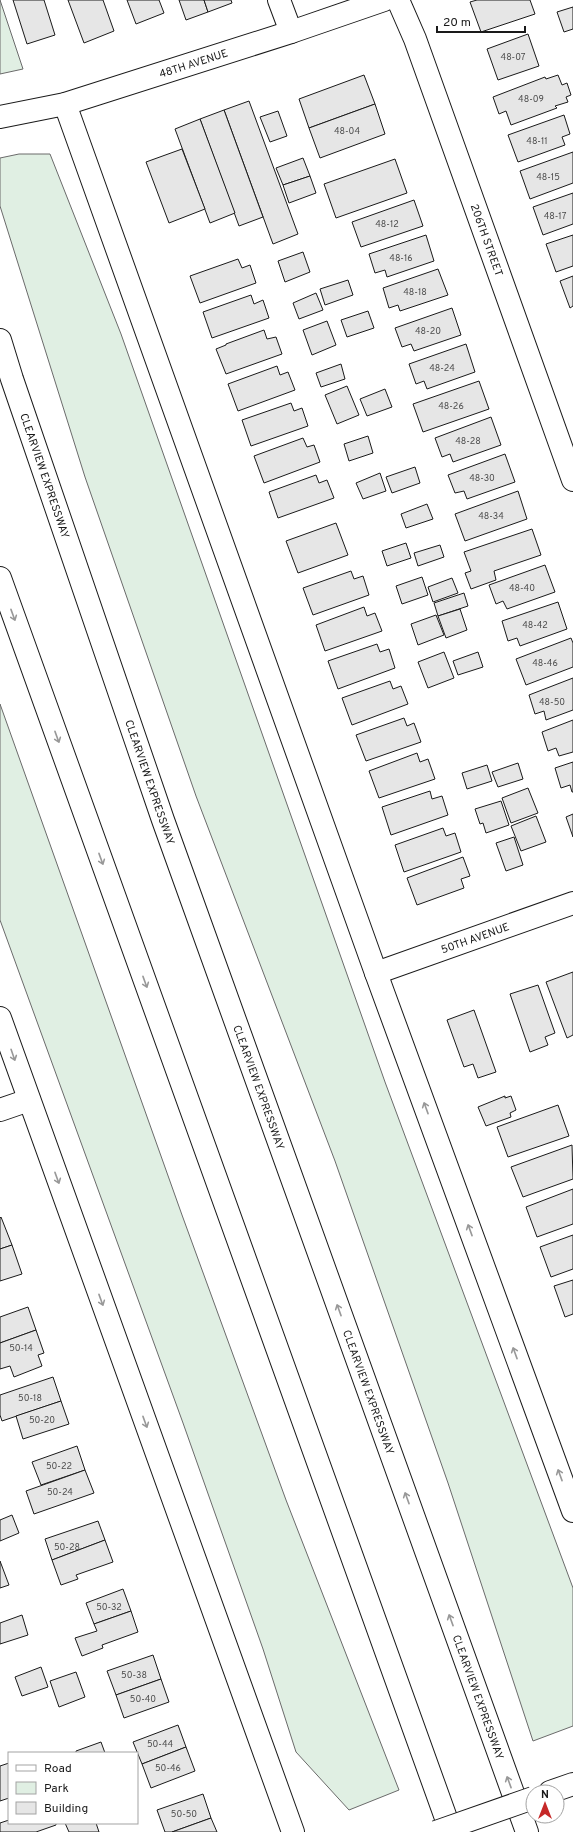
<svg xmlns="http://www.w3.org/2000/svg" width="573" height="1832" font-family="Overpass,sans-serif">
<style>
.green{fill:#e0efe3;stroke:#6a6a6a}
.building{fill:#e6e6e6;stroke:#1a1a1a}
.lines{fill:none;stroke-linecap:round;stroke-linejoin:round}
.street-casing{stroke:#1a1a1a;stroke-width:24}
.secondary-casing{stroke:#1a1a1a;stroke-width:24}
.highway-casing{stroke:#1a1a1a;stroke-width:24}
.street{stroke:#fff;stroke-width:22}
.secondary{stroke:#fff;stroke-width:22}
.highway{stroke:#fff;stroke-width:22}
.secondary-bridge-casing{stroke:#1a1a1a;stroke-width:24;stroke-linecap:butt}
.secondary-bridge{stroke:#fff;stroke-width:22}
.oneway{stroke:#989898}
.labels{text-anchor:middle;stroke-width:3;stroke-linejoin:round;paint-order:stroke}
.number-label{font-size:9px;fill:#4d4d4d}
.street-label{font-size:11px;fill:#1a1a1a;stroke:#fff}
</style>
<rect width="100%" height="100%" fill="#fff"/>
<g class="green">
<path d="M0,0L23,69L0,74Z"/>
<path d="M19,154H50L121,334L385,1082L573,1588V1726L533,1741L448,1483L335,1161L196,796L85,477L0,206V158Z"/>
<path d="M0,704L182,1215L286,1500L399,1790L349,1810L296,1752L263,1649L183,1423L0,920Z"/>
</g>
<g class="building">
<path d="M13,0H44L55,35L27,44Z"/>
<path d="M68,0H103L114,31L84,43Z"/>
<path d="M127,0H159L164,13L136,24Z"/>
<path d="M179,0H204L208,12L186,20Z"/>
<path d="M204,0H231L232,3L208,12Z"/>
<path d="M477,0H530L535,14L481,32L470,2Z"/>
<path d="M573,7V29L564,32L557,12Z"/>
<path d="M528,34L539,66L498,80L487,49Z"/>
<path d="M364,75L375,104L309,128L299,99Z"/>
<path d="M558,75L562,85L567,83L571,95L566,97L568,102L555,106L557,108L511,125L506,111L499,114L493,97L545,77L546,79Z"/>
<path d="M249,101L298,234L273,244L224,110Z"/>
<path d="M375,104L385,134L320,158L309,128Z"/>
<path d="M224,110L263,217L239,226L200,119Z"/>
<path d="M278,111L287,136L270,142L260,117Z"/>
<path d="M564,115L570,134L562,137L565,145L518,162L508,135Z"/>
<path d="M200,119L235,213L210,223L175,129Z"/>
<path d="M182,149L205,209L169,223L146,162Z"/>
<path d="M573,152V183L530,199L520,171Z"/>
<path d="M303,158L310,176L283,185L276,168Z"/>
<path d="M395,159L407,193L336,218L324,184Z"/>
<path d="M310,176L316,193L289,203L283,185Z"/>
<path d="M573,193V224L543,235L533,207Z"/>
<path d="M414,200L423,226L361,247L352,222Z"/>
<path d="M426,235L434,261L387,277L385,270L375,273L369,254Z"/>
<path d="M573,235V266L556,272L546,244Z"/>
<path d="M303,252L310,272L285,282L278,261Z"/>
<path d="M238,259L242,268L250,265L256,283L200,303L190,276Z"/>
<path d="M438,269L448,295L400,311L398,305L389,308L383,288Z"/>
<path d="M573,276V306L570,308L560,281Z"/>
<path d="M348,280L353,295L325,305L320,289Z"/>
<path d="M316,293L323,310L299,319L293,303Z"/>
<path d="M251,295L254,304L263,300L269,318L212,338L203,312Z"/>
<path d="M452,308L461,335L414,351L411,344L402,347L395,328Z"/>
<path d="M368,311L374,328L347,337L341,320Z"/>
<path d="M327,321L336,345L312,355L303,330Z"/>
<path d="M264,330L267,339L276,337L282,354L226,374L216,349L226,345V344Z"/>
<path d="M466,344L475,372L427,389L424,381L416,384L409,364Z"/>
<path d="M341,364L345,379L321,387L316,373Z"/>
<path d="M277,366L280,375L288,372L295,390L238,411L228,384Z"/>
<path d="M479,381L489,409L423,432L413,404Z"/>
<path d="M347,386L359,415L337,424L325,395Z"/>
<path d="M385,389L392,407L367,416L360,399Z"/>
<path d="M291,403L294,411L302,408L308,426L251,446L242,420Z"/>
<path d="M491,417L501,445L453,462L450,454L442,457L435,438Z"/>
<path d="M368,436L373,453L349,461L344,444Z"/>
<path d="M303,438L307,447L314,445L320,462L264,483L254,456Z"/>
<path d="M505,454L515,482L467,499L464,491L455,493L448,475Z"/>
<path d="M415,467L420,483L392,493L386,477Z"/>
<path d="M380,473L386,491L363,499L356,483Z"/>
<path d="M316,475L319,483L327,480L334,498L278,518L269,492Z"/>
<path d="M518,491L527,519L465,541L455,514Z"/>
<path d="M427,504L433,519L406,528L401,514Z"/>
<path d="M336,523L348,555L298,573L286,541Z"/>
<path d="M532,529L541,555L494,571L496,580L471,589L465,573L471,571L464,552Z"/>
<path d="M406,543L411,558L387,566L382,551Z"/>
<path d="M440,545L444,557L418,566L414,553Z"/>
<path d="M545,565L555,592L507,609L503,601L496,604L489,585Z"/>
<path d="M351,571L354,579L363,576L369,595L313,615L303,588Z"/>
<path d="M422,577L428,595L402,604L396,586Z"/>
<path d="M452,578L458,593L433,602L428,587Z"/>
<path d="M464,593L468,606L438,616L434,603Z"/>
<path d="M558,602L567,629L520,646L517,638L508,641L502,621Z"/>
<path d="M364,607L367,616L375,613L382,631L325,651L316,625Z"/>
<path d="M460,609L467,630L446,638L438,616Z"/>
<path d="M436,615L444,635L418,645L411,624Z"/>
<path d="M571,638L573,643V667L526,685L516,659Z"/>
<path d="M377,644L380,652L389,649L395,668L338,689L328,661Z"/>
<path d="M444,652L454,678L428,688L418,662Z"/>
<path d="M478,652L483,667L458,675L453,661Z"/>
<path d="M573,678V710L546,720L544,711L535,714L529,695Z"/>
<path d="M390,681L393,689L401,686L408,704L352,725L342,698Z"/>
<path d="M404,718L407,726L414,723L421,742L366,761L356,735Z"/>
<path d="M573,720V752L559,756L556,748L548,751L542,732Z"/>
<path d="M417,753L420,762L428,759L435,779L379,798L369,771Z"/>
<path d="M573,762V792H572L570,785L561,788L555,768Z"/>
<path d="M518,763L523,779L498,787L492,772Z"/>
<path d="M487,765L492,781L467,789L462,773Z"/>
<path d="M528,788L538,813L511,823L502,798Z"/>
<path d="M430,791L432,799L442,796L448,815L391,835L382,807Z"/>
<path d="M501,801L509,825L486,833L483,823L480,824L475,809Z"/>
<path d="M573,814V837L566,817Z"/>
<path d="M536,816L546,842L521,851L511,826Z"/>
<path d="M443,828L446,836L455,833L461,852L404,872L395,845Z"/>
<path d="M514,837L523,865L506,871L496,843Z"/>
<path d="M463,857L470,876L461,879L464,888L417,905L407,878Z"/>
<path d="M573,972V1035L567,1038L546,982Z"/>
<path d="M538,985L555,1033L545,1037L548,1045L530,1052L510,994Z"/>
<path d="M474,1010L496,1072L478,1078L473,1064L464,1067L447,1020Z"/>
<path d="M505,1096V1098L511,1096L516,1110L510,1113L511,1117L486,1126L478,1107Z"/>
<path d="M558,1105L569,1136L508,1157L497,1127Z"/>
<path d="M572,1145L573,1179L523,1197L511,1167Z"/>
<path d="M573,1189V1224L537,1237L526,1207Z"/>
<path d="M1,1217L12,1245L0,1249V1218Z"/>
<path d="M573,1235V1269L551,1277L540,1247Z"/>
<path d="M12,1245L22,1274L0,1281V1249Z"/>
<path d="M573,1280V1314L565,1317L554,1286Z"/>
<path d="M28,1307L36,1330L0,1343V1317Z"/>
<path d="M36,1330L44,1353L38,1355L42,1366L14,1377L10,1366L0,1369V1343Z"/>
<path d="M53,1377L61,1401L2,1421L0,1415V1395Z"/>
<path d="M61,1401L69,1424L23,1439L16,1416Z"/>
<path d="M77,1446L85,1470L41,1485L32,1462Z"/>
<path d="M85,1470L94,1493L34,1514L26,1491Z"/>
<path d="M12,1515L19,1533L0,1541V1520Z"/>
<path d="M98,1521L105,1540L52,1560L45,1539Z"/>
<path d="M105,1540L113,1562L76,1575L78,1579L61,1585L52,1560Z"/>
<path d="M0,1561L9,1585L0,1588Z"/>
<path d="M123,1589L131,1611L94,1624L86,1603Z"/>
<path d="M131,1611L138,1632L102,1645L103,1648L82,1656L75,1638L97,1631L94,1624Z"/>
<path d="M22,1615L28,1635L0,1644V1623Z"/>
<path d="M153,1655L161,1679L116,1695L107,1671Z"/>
<path d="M41,1667L48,1687L22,1696L15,1677Z"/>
<path d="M76,1672L85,1697L59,1707L50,1681Z"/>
<path d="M161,1679L169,1702L124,1718L116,1695Z"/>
<path d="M178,1725L186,1747L142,1764L133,1742Z"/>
<path d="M101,1742L105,1753H76V1751Z"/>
<path d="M186,1747L195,1771L151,1788L142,1764Z"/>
<path d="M9,1763V1798L0,1801V1766Z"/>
<path d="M203,1794L211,1818L172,1832H165L157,1810Z"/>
<path d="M211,1818L217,1832H172Z"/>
<path d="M9,1820V1823H56V1825L36,1832H0V1823Z"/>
<path d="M65,1823H96L99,1832H69Z"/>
</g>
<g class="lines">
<g class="street-casing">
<g id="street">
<path id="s1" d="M398,0L415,39L573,480"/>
<path id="s2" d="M376,973L573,903"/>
<path d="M0,1110L29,1100"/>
</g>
</g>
<g class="secondary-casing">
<g id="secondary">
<path d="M279,0L291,32"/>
<path d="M65,104L376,973L573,1511"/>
<path id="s3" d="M0,117L65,104L291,32L384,0"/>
<path d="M0,1018L293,1832"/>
<path d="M550,1792L573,1784"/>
</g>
</g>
<g class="highway-casing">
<g id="highway">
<path id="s4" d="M0,340L12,379L163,820L527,1832"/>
<path d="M0,578L451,1832"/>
</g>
</g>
<use href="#street" class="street"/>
<use href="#secondary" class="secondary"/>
<use href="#highway" class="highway"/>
<g class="secondary-bridge-casing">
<path id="secondary-bridge" d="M436,1832L533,1798"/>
</g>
<use href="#secondary-bridge" class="secondary-bridge"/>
</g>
<defs><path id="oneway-shaft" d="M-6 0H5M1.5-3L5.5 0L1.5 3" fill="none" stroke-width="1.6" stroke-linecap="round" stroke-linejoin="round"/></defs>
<g class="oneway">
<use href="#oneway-shaft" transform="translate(13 615) rotate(70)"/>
<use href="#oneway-shaft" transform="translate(57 737) rotate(70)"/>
<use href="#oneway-shaft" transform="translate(101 859) rotate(70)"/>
<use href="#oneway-shaft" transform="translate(145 982) rotate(70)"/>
<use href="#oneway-shaft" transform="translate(13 1055) rotate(71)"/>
<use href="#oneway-shaft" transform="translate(426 1108) rotate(-110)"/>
<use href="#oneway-shaft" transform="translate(57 1178) rotate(70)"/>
<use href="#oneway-shaft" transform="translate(470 1230) rotate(-110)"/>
<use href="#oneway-shaft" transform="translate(101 1300) rotate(70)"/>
<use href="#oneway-shaft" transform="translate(339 1310) rotate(-110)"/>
<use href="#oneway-shaft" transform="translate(515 1353) rotate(-110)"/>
<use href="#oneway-shaft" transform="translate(145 1422) rotate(70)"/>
<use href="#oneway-shaft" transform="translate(560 1475) rotate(-110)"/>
<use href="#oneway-shaft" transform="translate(407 1498) rotate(-110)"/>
<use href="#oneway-shaft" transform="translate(451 1620) rotate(-110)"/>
<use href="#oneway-shaft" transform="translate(509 1782) rotate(-110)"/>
</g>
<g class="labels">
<g class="number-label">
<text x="513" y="60">48-07</text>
<text x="531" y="102">48-09</text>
<text x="347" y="134">48-04</text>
<text x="537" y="144">48-11</text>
<text x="548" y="180">48-15</text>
<text x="555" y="219">48-17</text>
<text x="387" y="227">48-12</text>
<text x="401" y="261">48-16</text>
<text x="415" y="295">48-18</text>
<text x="428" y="334">48-20</text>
<text x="442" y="371">48-24</text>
<text x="451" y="409">48-26</text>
<text x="468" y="444">48-28</text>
<text x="482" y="481">48-30</text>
<text x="491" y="519">48-34</text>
<text x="522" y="591">48-40</text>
<text x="535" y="628">48-42</text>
<text x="545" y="666">48-46</text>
<text x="552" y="705">48-50</text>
<text x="21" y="1351">50-14</text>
<text x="30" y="1401">50-18</text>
<text x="42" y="1423">50-20</text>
<text x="59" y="1469">50-22</text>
<text x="60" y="1495">50-24</text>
<text x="67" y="1550">50-28</text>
<text x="109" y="1610">50-32</text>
<text x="134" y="1678">50-38</text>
<text x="143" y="1702">50-40</text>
<text x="160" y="1747">50-44</text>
<text x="168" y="1771">50-46</text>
<text x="184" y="1817">50-50</text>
</g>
<g class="street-label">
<text dy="4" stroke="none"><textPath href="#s3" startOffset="201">48TH AVENUE</textPath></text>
<text dy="4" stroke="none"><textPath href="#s1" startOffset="256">206TH STREET</textPath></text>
<text dy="4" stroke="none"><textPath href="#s4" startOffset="143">CLEARVIEW EXPRESSWAY</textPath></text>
<text dy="4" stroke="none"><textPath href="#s4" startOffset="467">CLEARVIEW EXPRESSWAY</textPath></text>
<text dy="4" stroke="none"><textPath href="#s2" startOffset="105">50TH AVENUE</textPath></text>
<text dy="4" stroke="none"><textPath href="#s4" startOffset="791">CLEARVIEW EXPRESSWAY</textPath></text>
<text dy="4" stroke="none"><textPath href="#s4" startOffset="1115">CLEARVIEW EXPRESSWAY</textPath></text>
<text dy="4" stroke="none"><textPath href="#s4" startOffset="1439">CLEARVIEW EXPRESSWAY</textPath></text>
</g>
</g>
<rect x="8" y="1752" width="130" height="72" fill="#ffffff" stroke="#a3a3a3"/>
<rect x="16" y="1765" width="20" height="6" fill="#ffffff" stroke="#a3a3a3"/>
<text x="44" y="1772" font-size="12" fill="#1a1a1a">Road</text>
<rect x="16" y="1782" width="20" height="12" fill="#e0efe3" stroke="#a3a3a3"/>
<text x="44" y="1792" font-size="12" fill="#1a1a1a">Park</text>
<rect x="16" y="1802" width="20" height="12" fill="#e6e6e6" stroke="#a3a3a3"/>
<text x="44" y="1812" font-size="12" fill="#1a1a1a">Building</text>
<g transform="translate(545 1804)"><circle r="19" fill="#ffffff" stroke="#a3a3a3"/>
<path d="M0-3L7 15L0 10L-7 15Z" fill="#c62828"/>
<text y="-6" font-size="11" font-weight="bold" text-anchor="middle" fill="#1a1a1a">N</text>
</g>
<path d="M437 26v6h88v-6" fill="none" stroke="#1a1a1a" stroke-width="2"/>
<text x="443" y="26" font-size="12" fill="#1a1a1a" stroke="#ffffff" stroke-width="3" paint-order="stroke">20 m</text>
</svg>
